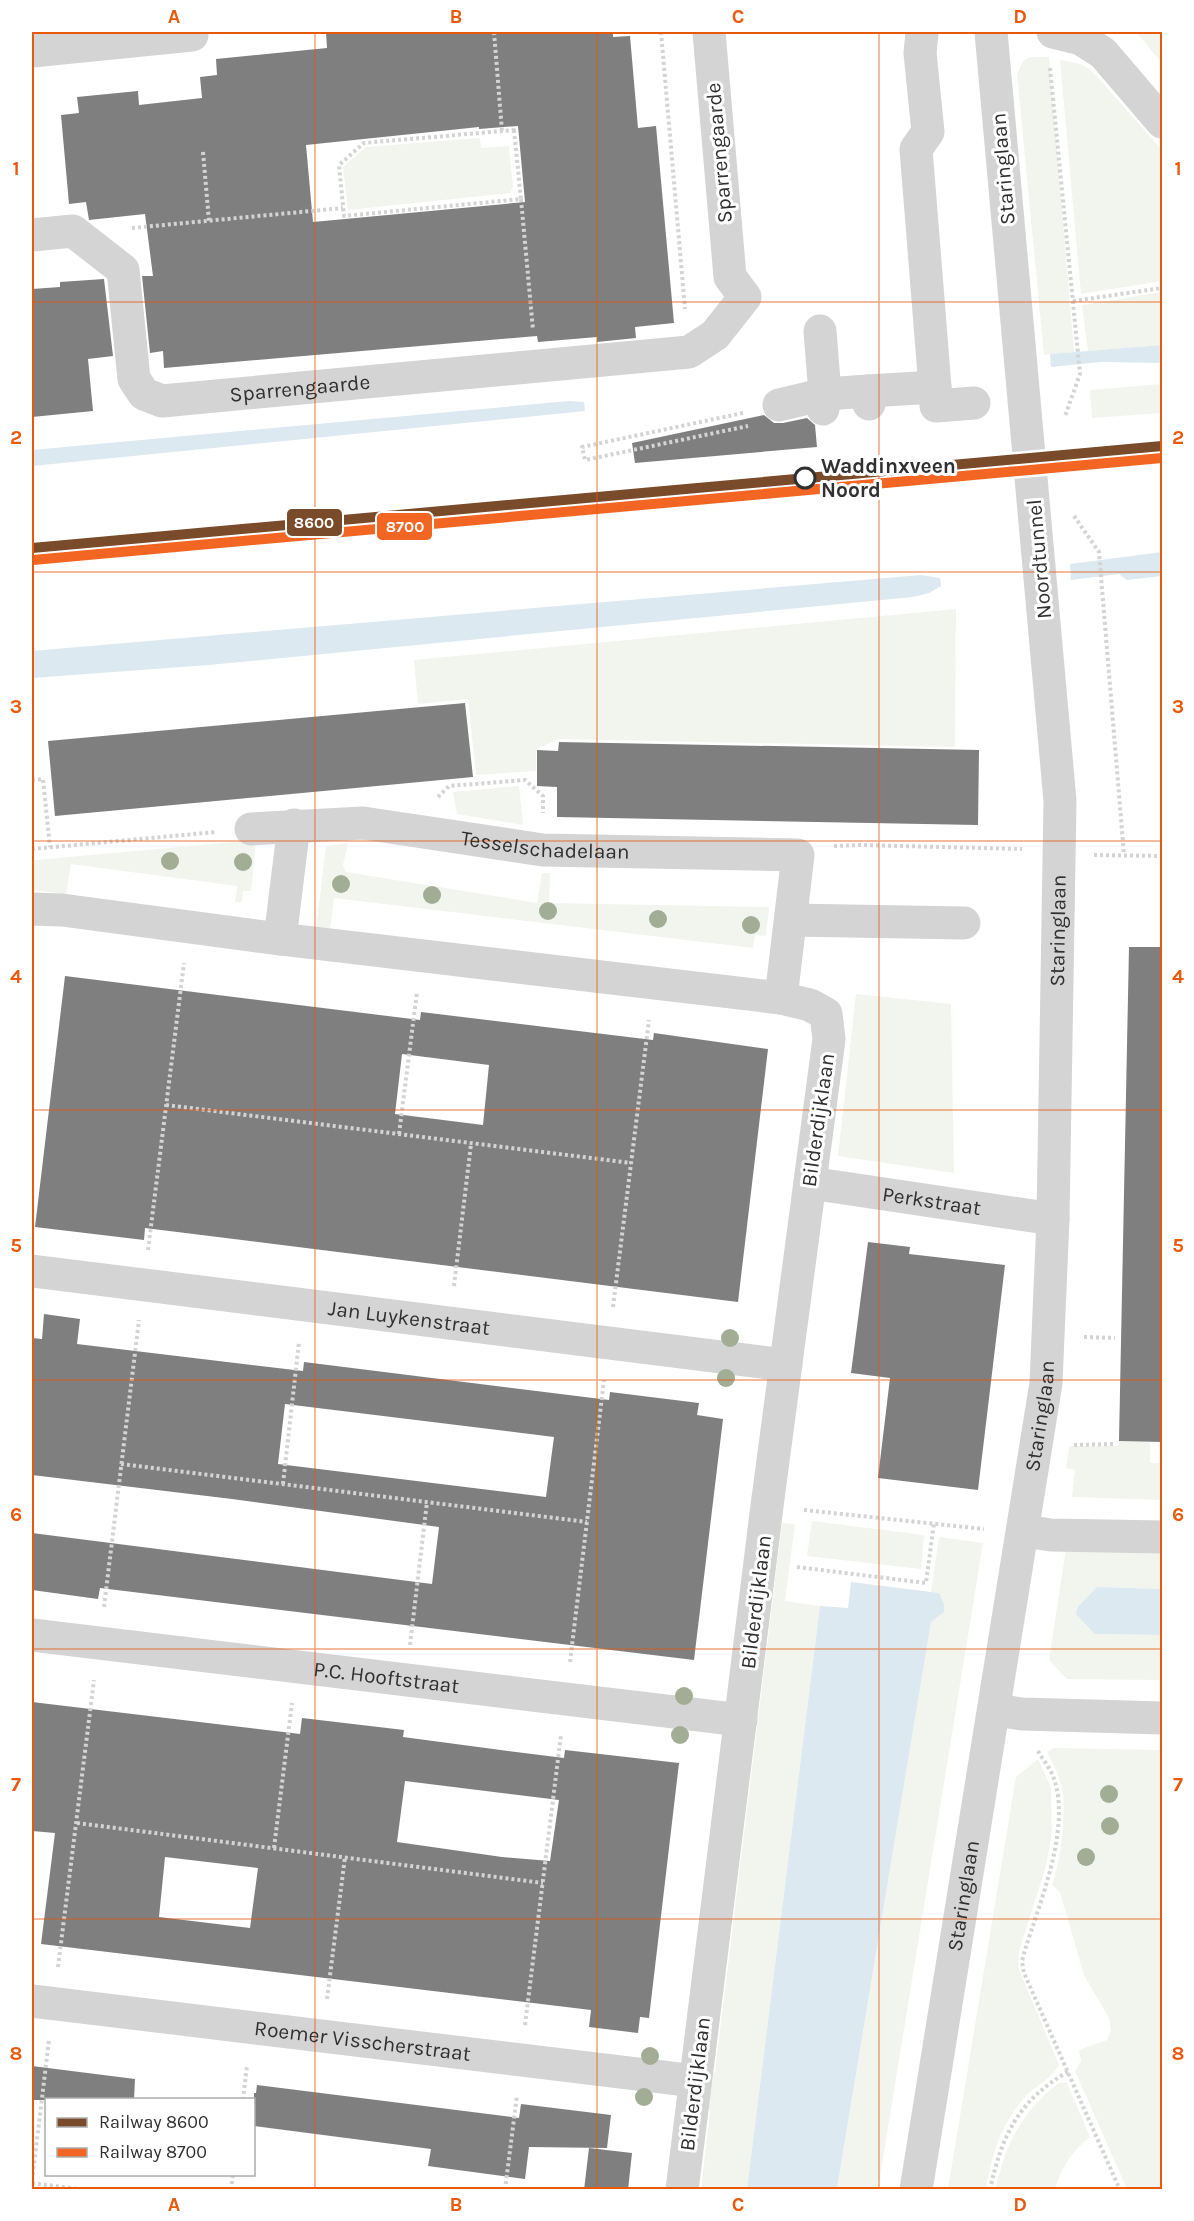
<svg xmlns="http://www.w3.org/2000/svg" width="1194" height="2221" font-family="Karla,sans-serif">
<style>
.green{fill:#f2f5ed}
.water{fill:#dce9f1}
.building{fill:#7f7f7f;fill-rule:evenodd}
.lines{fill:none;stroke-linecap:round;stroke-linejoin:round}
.path{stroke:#d4d4d4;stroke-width:4;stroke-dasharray:3 3;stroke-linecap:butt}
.minor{stroke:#d4d4d4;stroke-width:33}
.rail-1-casing{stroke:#fff;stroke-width:15}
.rail-2-casing{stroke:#fff;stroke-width:15}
.rail-1{stroke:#7a4b2a;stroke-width:10}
.rail-2{stroke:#f26522;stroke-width:10}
.tree{fill:#a2ad96}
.grid{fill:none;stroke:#e8590c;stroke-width:1.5;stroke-opacity:0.55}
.stop-dot{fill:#fff;stroke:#303030;stroke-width:3}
.labels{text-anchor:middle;stroke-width:6;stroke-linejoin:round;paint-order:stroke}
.street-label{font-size:21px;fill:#303030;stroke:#fff}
.stop-label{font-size:21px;font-weight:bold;fill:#303030;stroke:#fff;text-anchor:start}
.line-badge{stroke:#fff;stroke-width:2}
.badge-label{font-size:16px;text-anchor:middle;font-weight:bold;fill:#fff}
.neatline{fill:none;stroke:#e8590c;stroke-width:2}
.grid-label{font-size:20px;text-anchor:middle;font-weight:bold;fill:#e8590c}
</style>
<rect width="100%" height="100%" fill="#fff"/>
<g class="green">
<path d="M1136,32H1162V63Z"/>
<path d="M1030,57H1049L1074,352L1044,355L1017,74L1023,61Z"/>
<path d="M1060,60L1081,64L1092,71L1162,150V281L1081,294Z"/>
<path d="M480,138L481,148L509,146L513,187L510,193L348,210L343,167L366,147Z"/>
<path d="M1162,292V345L1088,351L1082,305Z"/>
<path d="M1162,384V413L1092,418L1090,390Z"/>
<path d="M956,609L955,747L559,739L536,749V771L476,775L468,699L418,704L414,660Z"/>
<path d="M519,786L523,825L457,814L453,792Z"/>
<path d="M256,840L251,891H243L242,902H235L237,886L71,864L66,894L32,890V861L36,860Z"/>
<path d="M348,843L343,865L346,872L537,903L542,873H550L549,903L769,907L766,936L755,935L753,948L334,898L330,929H316L326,846Z"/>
<path d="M856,994L951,1004L954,1173L838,1156Z"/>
<path d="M1119,1441L1150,1442V1463H1162V1500L1072,1497L1075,1470L1066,1468L1069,1446H1118Z"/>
<path d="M812,1521L924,1535L921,1569L807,1556Z"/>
<path d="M782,1523L795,1524L785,1601L820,1606L747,2189L701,2190L710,2112L705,2104L708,2079L715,2072Z"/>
<path d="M939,1537L983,1543L878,2189L837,2190L931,1622L944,1612L939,1593L931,1592Z"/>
<path d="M1066,1549L1162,1551V1589L1097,1587L1095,1634L1162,1635V1680L1067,1679L1049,1660Z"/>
<path d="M1053,1748L1162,1750V2189H1127L1075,2071L1081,2062L1079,2050L1107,2040L1111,2030L1109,2018L1084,1975L1060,1892L1052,1885C1061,1859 1066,1818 1063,1792C1061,1778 1053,1764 1047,1752Z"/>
<path d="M1038,1759L1051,1788L1052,1832L1046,1866L1019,1951L1018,1967L1059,2065C1053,2077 1039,2084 1029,2093C1003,2118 991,2155 986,2189H948L1016,1777Z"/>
<path d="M1059,2083H1067L1090,2137C1071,2152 1062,2167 1055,2189H996C1005,2144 1022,2111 1059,2083Z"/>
</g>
<g class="water">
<path d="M1162,345V363L1101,362L1051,367L1050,354Z"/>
<path d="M569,401L584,402L585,411L32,466V450Z"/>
<path d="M1162,552V576L1127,580L1119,574L1071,580L1070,564Z"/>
<path d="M921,575L940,578L941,586L929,593L913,597L209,665L32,678V651Z"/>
<path d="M851,1582L939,1593L944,1604V1612L931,1622L837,2189H747L820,1606L848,1608Z"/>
<path d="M1097,1587L1162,1589V1635L1095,1634L1076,1614L1078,1607Z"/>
</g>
<g class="building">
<path d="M326,32H613V37L630,36L638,128L656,126L674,323L635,327L636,338L597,342V337L538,342L537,336L164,368L163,351L150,353L142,276H153L145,214L89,220L86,202L69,204L61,115L79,113L77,97L138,91L139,105L202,98L200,77L217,75L216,59L327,48ZM518,126L525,202L313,222L306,145L479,127V129Z"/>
<path d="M104,279L113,356L88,359L93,411L32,417V289L60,287V282Z"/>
<path d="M764,415L774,423H783L807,418L815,425L817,447L635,463L632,443Z"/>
<path d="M465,703L473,777L55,816L48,741Z"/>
<path d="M559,742L979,750L978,825L557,817V787L537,786V750L558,751Z"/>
<path d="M1129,947H1162V1442L1119,1441Z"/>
<path d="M65,976L420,1020L421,1012L653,1040L654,1033L768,1049L738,1302L145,1228L144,1240L35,1227ZM402,1054L489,1065L483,1125L395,1114Z"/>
<path d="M868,1242L910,1247L909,1254L1005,1265L978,1490L878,1478L890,1378L851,1373Z"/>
<path d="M44,1314L80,1319L77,1344L303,1371L304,1362L609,1400L610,1392L699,1403L697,1415L723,1419L694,1660L100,1588L98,1599L32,1590V1533L432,1584L439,1527L232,1499L32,1475V1338L42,1339ZM285,1404L554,1437L546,1497L278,1464Z"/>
<path d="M32,1702L300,1734L302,1718L404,1730L403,1737L516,1752L564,1758L565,1750L679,1763L649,2018L640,2017L638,2033L589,2027L591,2010L41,1944L55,1833L32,1831ZM405,1781L559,1800L550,1861L502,1857L397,1842ZM165,1857L258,1868L250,1928L159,1917Z"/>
<path d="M32,2066L135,2079L134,2100H32Z"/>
<path d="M257,2085L519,2118L521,2104L611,2115L607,2148L529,2147L525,2179L428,2166L431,2149L254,2126V2093H256Z"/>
<path d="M589,2148L632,2153L628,2190H584Z"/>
</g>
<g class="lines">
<g class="path">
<path d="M494,32L502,131"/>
<path d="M661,32L685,309"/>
<path d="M1050,68L1080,374L1065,416"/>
<path d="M514,130L521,199L344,216L339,165L364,143Z"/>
<path d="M203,152L209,221"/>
<path d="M521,199L533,330"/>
<path d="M132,228L343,208"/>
<path d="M1073,301L1162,288"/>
<path d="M743,413L582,447L585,460L748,426"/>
<path d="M1074,516L1099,552L1124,855"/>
<path d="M32,780L43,779L50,847"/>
<path d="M438,797L449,786L525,780L543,796V813"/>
<path d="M834,846L860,845L1022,849"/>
<path d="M32,849L216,832"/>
<path d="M1094,855L1162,856"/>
<path d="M166,1105L631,1163"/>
<path d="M399,1134L417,992"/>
<path d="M148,1250L184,963"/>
<path d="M454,1286L471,1144"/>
<path d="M613,1307L649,1020"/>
<path d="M1084,1337L1115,1338"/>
<path d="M1074,1445L1114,1444"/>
<path d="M121,1464L587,1522"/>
<path d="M283,1484L299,1342"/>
<path d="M804,1510L984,1529"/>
<path d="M797,1567L926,1583L934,1523"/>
<path d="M104,1607L139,1320"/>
<path d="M410,1645L427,1502"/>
<path d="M570,1662L604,1380"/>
<path d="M1038,1751C1043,1760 1051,1769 1054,1779C1071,1828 1040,1902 1025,1950L1022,1961L1024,1973L1120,2190"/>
<path d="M77,1823L543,1883"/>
<path d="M274,1848L292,1703"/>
<path d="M58,1967L94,1680"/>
<path d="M327,1999L345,1857"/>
<path d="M525,2025L561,1735"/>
<path d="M243,2100L247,2065"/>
<path d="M32,2181L49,2040"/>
<path d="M32,2183L86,2190"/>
<path d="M231,2190L233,2174"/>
<path d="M505,2190L517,2095"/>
<path d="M990,2190C1002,2134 1019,2100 1069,2071"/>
</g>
<g class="minor">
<path d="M1053,32L1081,39L1103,53L1162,122"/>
<path d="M922,33L920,53L928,132L916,149L935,387"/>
<path d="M32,51L192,35"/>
<path id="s1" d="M32,235L73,231L123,270L134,379L144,394L162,401L689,352L715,335L745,297L730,277L709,32"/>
<path d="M820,331L825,394L823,409"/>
<path d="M868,391L935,387L936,406L974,403"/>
<path d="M779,405L825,394L868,391L869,404"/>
<path id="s2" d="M251,829L363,823L543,850L798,855L781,998"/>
<path d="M32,909L62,910L280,939L781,998L810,1005L826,1014L829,1039L767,1506L682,2190"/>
<path d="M791,920L964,923"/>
<path d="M280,939L294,825"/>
<path id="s3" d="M810,1183L1053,1219"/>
<path id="s4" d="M32,1271L786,1365"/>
<path d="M1024,1531L1051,1535L1162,1537"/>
<path id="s5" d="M32,1635L741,1720"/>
<path d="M995,1710L1022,1714L1162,1718"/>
<path id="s6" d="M32,2001L695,2081"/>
<path id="s7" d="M916,2190L1046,1383L1053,1219L1060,801L991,32"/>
</g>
<g class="rail-1-casing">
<path id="rail-1" d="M32,548L1162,446"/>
</g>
<g class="rail-2-casing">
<path id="rail-2" d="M33,560L1162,458"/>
</g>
<use href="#rail-1" class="rail-1"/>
<use href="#rail-2" class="rail-2"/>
</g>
<g class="tree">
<circle cx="170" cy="861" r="9"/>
<circle cx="243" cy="862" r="9"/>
<circle cx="341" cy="884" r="9"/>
<circle cx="432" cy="895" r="9"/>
<circle cx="548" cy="911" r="9"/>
<circle cx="658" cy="919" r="9"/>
<circle cx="751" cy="925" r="9"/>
<circle cx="730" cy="1338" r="9"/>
<circle cx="726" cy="1378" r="9"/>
<circle cx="684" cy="1696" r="9"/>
<circle cx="680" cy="1735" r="9"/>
<circle cx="1109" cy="1794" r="9"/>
<circle cx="1110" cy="1826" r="9"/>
<circle cx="1086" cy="1857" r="9"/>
<circle cx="650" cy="2056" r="9"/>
<circle cx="644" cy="2097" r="9"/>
</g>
<path class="grid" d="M315,32V2190M597,32V2190M879,32V2190M32,302H1162M32,572H1162M32,841H1162M32,1110H1162M32,1380H1162M32,1649H1162M32,1919H1162"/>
<circle class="stop-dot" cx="805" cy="478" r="10"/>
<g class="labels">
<g class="street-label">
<text transform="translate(719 153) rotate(-95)" y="7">Sparrengaarde</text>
<text transform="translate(1003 169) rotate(-95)" y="7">Staringlaan</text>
<text dy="7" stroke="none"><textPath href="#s1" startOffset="390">Sparrengaarde</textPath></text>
<text transform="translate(1039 559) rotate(-95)" y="7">Noordtunnel</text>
<text dy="7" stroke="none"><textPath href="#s2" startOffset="296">Tesselschadelaan</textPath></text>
<text dy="7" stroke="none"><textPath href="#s7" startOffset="1270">Staringlaan</textPath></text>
<text transform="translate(818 1120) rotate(-82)" y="7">Bilderdijklaan</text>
<text dy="7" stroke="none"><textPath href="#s3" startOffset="123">Perkstraat</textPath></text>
<text dy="7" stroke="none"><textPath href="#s4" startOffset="380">Jan Luykenstraat</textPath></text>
<text dy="7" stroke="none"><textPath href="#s7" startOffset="784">Staringlaan</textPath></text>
<text transform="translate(756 1602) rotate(-83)" y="7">Bilderdijklaan</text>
<text dy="7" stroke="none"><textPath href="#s5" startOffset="357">P.C. Hooftstraat</textPath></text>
<text dy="7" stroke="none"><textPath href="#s7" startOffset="298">Staringlaan</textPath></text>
<text dy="7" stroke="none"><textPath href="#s6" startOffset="333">Roemer Visscherstraat</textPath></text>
<text transform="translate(695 2084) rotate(-83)" y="7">Bilderdijklaan</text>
</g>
<g class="stop-label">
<text x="821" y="473">Waddinxveen<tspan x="821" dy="24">Noord</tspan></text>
</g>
</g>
<g class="line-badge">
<rect x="286" y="508" width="57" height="29" rx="6" fill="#7a4b2a"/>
<rect x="376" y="512" width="57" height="29" rx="6" fill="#f26522"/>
</g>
<g class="badge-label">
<text x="314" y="528">8600</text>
<text x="405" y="532">8700</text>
</g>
<rect width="1194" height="2221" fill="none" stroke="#ffffff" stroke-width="66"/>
<rect x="45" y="2098" width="210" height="78" fill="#ffffff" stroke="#acacac" stroke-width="1.5"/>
<rect x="57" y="2118" width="30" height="9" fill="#7a4b2a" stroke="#acacac" stroke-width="1.5"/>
<text x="99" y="2128" font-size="18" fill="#303030">Railway 8600</text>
<rect x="57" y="2148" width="30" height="9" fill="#f26522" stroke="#acacac" stroke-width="1.5"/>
<text x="99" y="2158" font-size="18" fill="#303030">Railway 8700</text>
<rect x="33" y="33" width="1128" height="2155" class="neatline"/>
<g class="grid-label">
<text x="174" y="23">A</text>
<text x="456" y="23">B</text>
<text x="738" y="23">C</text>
<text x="1020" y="23">D</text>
<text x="16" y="175">1</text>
<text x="1178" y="175">1</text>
<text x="16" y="444">2</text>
<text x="1178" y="444">2</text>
<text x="16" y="713">3</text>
<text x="1178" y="713">3</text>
<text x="16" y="983">4</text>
<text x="1178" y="983">4</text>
<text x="16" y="1252">5</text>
<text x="1178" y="1252">5</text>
<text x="16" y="1521">6</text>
<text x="1178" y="1521">6</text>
<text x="16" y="1791">7</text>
<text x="1178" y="1791">7</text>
<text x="16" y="2060">8</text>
<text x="1178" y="2060">8</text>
<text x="174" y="2211">A</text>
<text x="456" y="2211">B</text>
<text x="738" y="2211">C</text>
<text x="1020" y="2211">D</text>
</g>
</svg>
